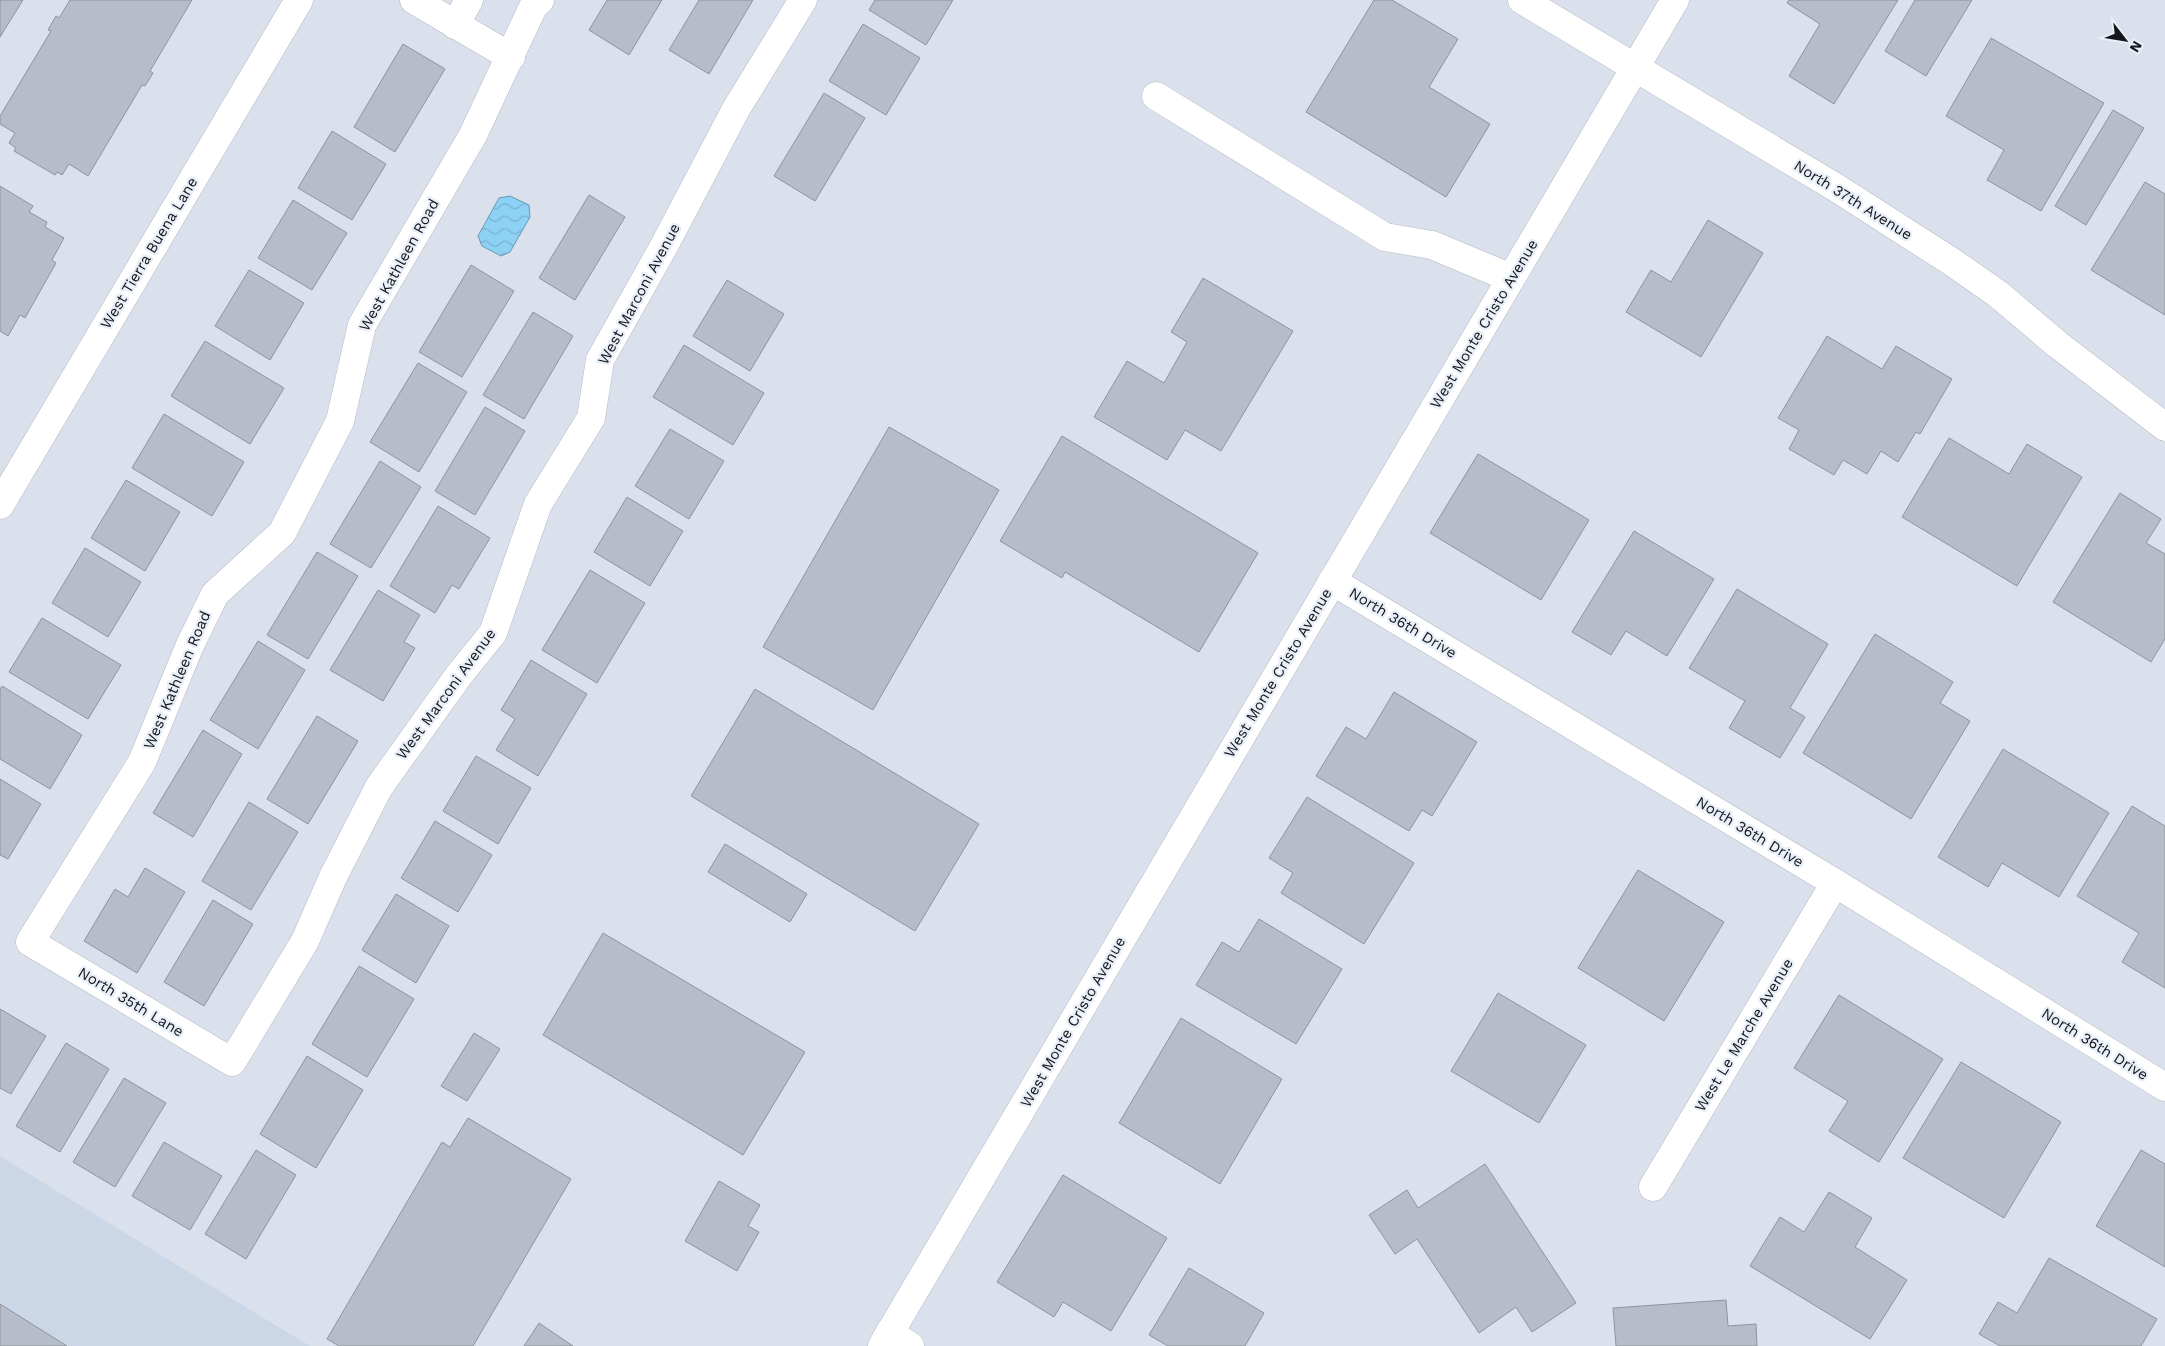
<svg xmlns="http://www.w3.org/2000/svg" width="2165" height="1346" font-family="'Work Sans',sans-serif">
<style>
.built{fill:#cbd6e7}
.water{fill:url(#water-waves);stroke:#6999b3}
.building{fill:#b7bdc8;stroke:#8e949e}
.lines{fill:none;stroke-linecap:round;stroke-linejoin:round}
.minor-casing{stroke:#b4bac4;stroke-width:29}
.minor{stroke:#fff;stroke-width:28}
.labels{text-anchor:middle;stroke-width:4.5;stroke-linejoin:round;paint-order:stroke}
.street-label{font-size:15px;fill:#141619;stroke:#e8eff9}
</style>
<defs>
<pattern id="water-waves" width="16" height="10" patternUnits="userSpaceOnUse" patternTransform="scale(1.25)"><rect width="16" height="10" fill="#8dd1f5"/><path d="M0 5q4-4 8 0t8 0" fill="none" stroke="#79b3d1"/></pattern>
</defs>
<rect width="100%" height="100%" fill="#dbe1ec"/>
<path class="built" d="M0,1156L252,1311L310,1346H0Z"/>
<path class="water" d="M510,196L529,205L530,217L510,252L501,256L482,246L478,236L499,198Z"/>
<g class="building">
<path d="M0,0H23L0,37Z"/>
<path d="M70,0H192L150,71L153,73L145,86L142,85L88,176L69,164L62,175L57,172L55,175L14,151L16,148L9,143L15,133L0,124V116L51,31L48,30L56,16L59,18Z"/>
<path d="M607,0H662L629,55L589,30Z"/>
<path d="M699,0H753L709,74L669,50Z"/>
<path d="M875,0H953L926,45L869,10Z"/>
<path d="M1374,0H1392L1458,39L1429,87L1490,124L1446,197L1306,112Z"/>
<path d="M1789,0H1898L1834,104L1789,76L1820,24L1787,3Z"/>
<path d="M1915,0H1972L1926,76L1885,51Z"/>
<path d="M863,24L920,58L886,115L829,81Z"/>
<path d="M1991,38L2104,103L2041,211L1987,180L2004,150L1946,116Z"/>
<path d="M403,44L445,69L395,152L354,127Z"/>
<path d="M824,93L865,118L815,201L774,176Z"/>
<path d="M2113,110L2144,128L2086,225L2055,206Z"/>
<path d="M332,131L386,164L352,220L298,188Z"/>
<path d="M2145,182L2165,194V315L2091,270Z"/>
<path d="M0,186L33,206L29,212L47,222L45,227L64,238L52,260L56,263L25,318L20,315L8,336L0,331Z"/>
<path d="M589,195L625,217L575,300L539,278Z"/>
<path d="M293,200L347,233L312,290L258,258Z"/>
<path d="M1708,220L1763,253L1701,357L1626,312L1651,270L1671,282Z"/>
<path d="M471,265L514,291L462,377L419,352Z"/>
<path d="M249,270L304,303L270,360L215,326Z"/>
<path d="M1203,278L1293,331L1221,451L1185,430L1167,460L1094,417L1127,361L1164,383L1187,342L1171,332Z"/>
<path d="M727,280L784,314L750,371L693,336Z"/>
<path d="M533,312L573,336L524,419L483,395Z"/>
<path d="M1827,336L1882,369L1896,346L1952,379L1920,434L1916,432L1898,462L1881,451L1867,474L1843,460L1834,475L1789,449L1799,430L1778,418Z"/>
<path d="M205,341L284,388L250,444L171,396Z"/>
<path d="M684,345L764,393L733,445L653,397Z"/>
<path d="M418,363L467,392L419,472L370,442Z"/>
<path d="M485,407L525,431L475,515L435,491Z"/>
<path d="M164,414L244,462L212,516L132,468Z"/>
<path d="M889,427L999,490L873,710L763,647Z"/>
<path d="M670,429L724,461L689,519L635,486Z"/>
<path d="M1062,436L1258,553L1199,652L1065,572L1062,578L1000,541Z"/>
<path d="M1949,438L2009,474L2027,444L2082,477L2017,586L1902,517Z"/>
<path d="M1478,454L1589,520L1541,600L1430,533Z"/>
<path d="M380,461L421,487L371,568L330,544Z"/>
<path d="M126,480L180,512L145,571L91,538Z"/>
<path d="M2120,493L2161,519L2146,543L2165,554V639L2151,662L2053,602Z"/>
<path d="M627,497L683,531L650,586L594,552Z"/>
<path d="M438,506L490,538L459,589L452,585L435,613L390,586Z"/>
<path d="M1634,531L1714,579L1667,656L1626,631L1611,655L1572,632Z"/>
<path d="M85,548L141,582L108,637L52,603Z"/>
<path d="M317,552L358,576L308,659L267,635Z"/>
<path d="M590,570L645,603L597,683L542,650Z"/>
<path d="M1737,589L1828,644L1790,708L1805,717L1780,758L1729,728L1745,701L1689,668Z"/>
<path d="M378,590L420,615L404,642L415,648L383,701L330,670Z"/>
<path d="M42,618L121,665L88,719L9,672Z"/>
<path d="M1875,634L1953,682L1940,703L1970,721L1911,819L1803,753Z"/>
<path d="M258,641L305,670L258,749L210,720Z"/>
<path d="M531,660L587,694L538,776L496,750L515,719L501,710Z"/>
<path d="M2,686L82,735L50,789L0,759V690Z"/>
<path d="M755,689L979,824L915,931L691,796Z"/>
<path d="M1394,692L1477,742L1432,816L1422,810L1409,831L1316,776L1346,727L1366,739Z"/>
<path d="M317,716L358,741L308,824L267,799Z"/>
<path d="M203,730L242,754L193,837L153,813Z"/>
<path d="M2003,749L2109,813L2059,897L2002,863L1988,887L1938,857Z"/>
<path d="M476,756L531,788L498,844L443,811Z"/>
<path d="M0,779L41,804L8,859L0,855Z"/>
<path d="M1307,797L1414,863L1364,944L1281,893L1293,873L1269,858Z"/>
<path d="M249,802L298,832L251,910L202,881Z"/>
<path d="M2132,806L2165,826V988L2122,962L2139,933L2077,896Z"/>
<path d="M435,821L492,855L458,912L401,878Z"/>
<path d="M725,844L807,894L790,922L708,872Z"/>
<path d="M145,868L185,892L137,973L84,941L115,889L128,897Z"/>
<path d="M1638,870L1724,922L1664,1021L1578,968Z"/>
<path d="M396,894L449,926L416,983L362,950Z"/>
<path d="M213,900L253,924L204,1006L164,982Z"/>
<path d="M1259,919L1342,969L1296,1044L1196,985L1222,942L1239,952Z"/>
<path d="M603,933L805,1052L743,1155L543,1035Z"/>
<path d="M359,966L414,999L367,1077L312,1044Z"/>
<path d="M1498,993L1586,1045L1539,1123L1451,1071Z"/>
<path d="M1839,995L1943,1059L1879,1162L1829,1131L1848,1101L1794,1068Z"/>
<path d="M0,1009L46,1036L11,1094L0,1088Z"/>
<path d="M1181,1018L1282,1079L1220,1184L1119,1123Z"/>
<path d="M474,1033L500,1049L467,1101L441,1086Z"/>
<path d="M66,1043L109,1069L60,1152L16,1126Z"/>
<path d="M307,1056L363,1090L316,1168L260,1134Z"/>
<path d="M1961,1062L2061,1122L2004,1218L1903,1158Z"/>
<path d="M124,1078L166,1103L115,1187L73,1162Z"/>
<path d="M468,1118L571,1179L473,1346H339L327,1339L442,1142L450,1147Z"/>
<path d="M164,1142L222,1176L190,1230L132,1196Z"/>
<path d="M256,1150L296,1175L246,1259L205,1234Z"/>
<path d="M2141,1150L2165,1164V1267L2096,1226Z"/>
<path d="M1485,1164L1576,1303L1532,1332L1516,1307L1479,1333L1417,1239L1395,1254L1369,1215L1407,1190L1418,1208Z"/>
<path d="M1063,1175L1167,1238L1111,1331L1063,1302L1054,1317L997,1282Z"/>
<path d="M719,1181L760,1205L748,1226L759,1232L737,1271L685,1241Z"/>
<path d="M1829,1192L1872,1218L1855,1247L1907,1280L1870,1339L1750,1266L1780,1217L1804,1232Z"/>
<path d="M2049,1258L2157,1319L2141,1346H2000L1979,1334L1998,1302L2017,1313Z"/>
<path d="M1189,1268L1264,1313L1245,1346H1168L1149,1335Z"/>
<path d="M1726,1300L1728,1326L1756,1324L1757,1346H1616L1613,1308Z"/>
<path d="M0,1304L67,1346H0Z"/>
<path d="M539,1323L573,1346H524Z"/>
</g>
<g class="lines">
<g class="minor-casing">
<g id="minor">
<path d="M414,0L511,57"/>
<path d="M540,0L533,7L473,135L362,325L340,421L282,533L215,594L190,645L142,762L30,942L232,1062L305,941L333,877L379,787L459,675L493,633L538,504L591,418L600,360L664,246L736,109L803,0"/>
<path d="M1522,0L1835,187L1952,262L1998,294L2057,344L2165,427"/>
<path d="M455,25L469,0"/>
<path d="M1156,96L1385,237L1432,245L1511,278"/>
<path d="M0,505L299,0"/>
<path d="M1332,581L1835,883L2165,1087"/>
<path d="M1653,1187L1835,883"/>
<path d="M889,1333L910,1346"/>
<path d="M882,1346L1675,0"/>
</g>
</g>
<use href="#minor" class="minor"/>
</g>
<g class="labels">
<g class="street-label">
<text transform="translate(1853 200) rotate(32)" y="5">North 37th Avenue</text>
<text transform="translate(149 253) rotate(-59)" y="5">West Tierra Buena Lane</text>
<text transform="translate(399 265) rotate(-61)" y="5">West Kathleen Road</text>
<text transform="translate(639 294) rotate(-62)" y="5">West Marconi Avenue</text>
<text transform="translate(1484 324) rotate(-59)" y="5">West Monte Cristo Avenue</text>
<text transform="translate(1403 623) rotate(31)" y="5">North 36th Drive</text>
<text transform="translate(1278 673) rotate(-59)" y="5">West Monte Cristo Avenue</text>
<text transform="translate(177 680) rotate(-67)" y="5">West Kathleen Road</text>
<text transform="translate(446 694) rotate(-54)" y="5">West Marconi Avenue</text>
<text transform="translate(1750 832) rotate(31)" y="5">North 36th Drive</text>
<text transform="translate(131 1002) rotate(31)" y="5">North 35th Lane</text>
<text transform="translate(1073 1022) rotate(-60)" y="5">West Monte Cristo Avenue</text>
<text transform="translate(1744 1035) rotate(-59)" y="5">West Le Marche Avenue</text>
<text transform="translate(2095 1044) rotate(32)" y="5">North 36th Drive</text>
</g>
</g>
<g transform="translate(2125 40) rotate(121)" stroke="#e8eff9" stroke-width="4" paint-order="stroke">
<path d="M0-4L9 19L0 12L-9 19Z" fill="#141619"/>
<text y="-8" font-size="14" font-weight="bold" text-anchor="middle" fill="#141619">N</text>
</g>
</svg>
